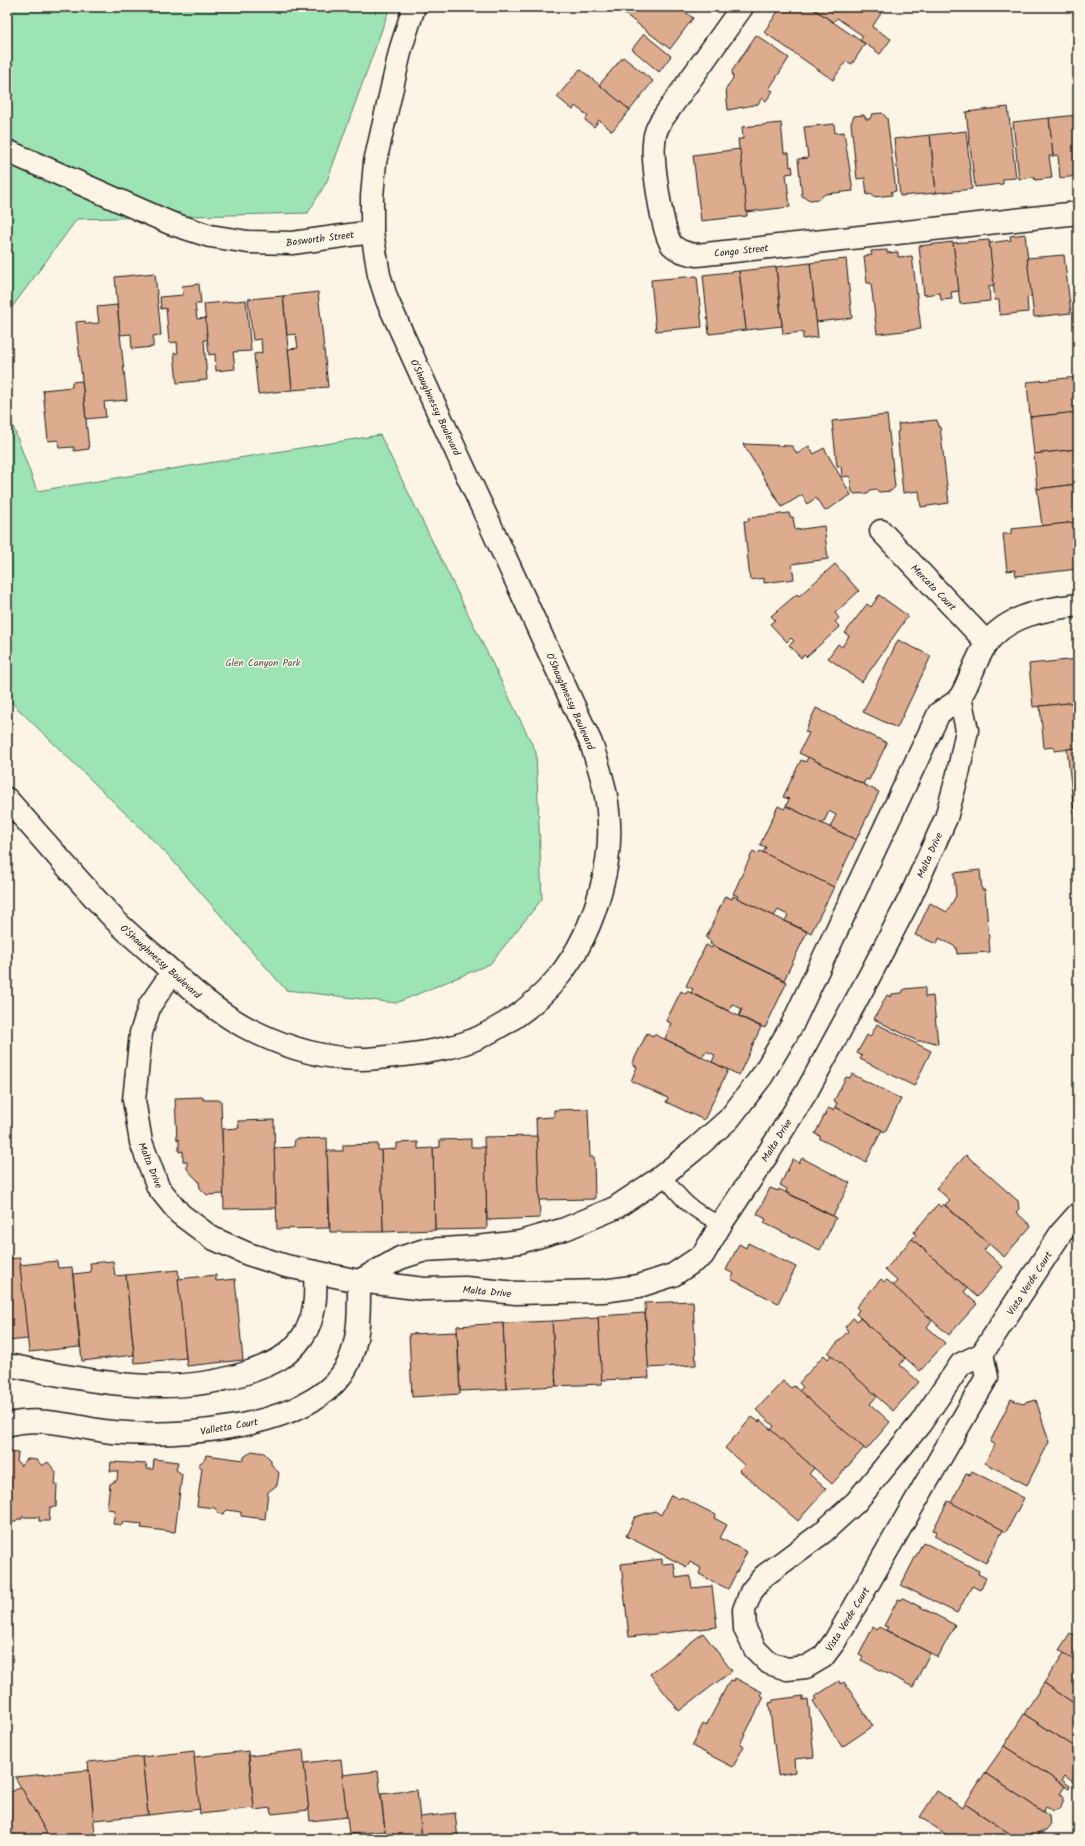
<svg xmlns="http://www.w3.org/2000/svg" width="1085" height="1846" font-family="Kalam,sans-serif">
<style>
.green{fill:#9ce4b3;stroke:#5c8068}
.building{fill:#ddac8f;stroke:#1c1c1c}
.lines{fill:none;stroke-linecap:round;stroke-linejoin:round}
.service-casing{stroke:#1c1c1c;stroke-width:17}
.minor-casing{stroke:#1c1c1c;stroke-width:25}
.secondary-casing{stroke:#1c1c1c;stroke-width:25}
.service{stroke:#fcf5e5;stroke-width:14}
.minor{stroke:#fcf5e5;stroke-width:22}
.secondary{stroke:#fcf5e5;stroke-width:22}
.labels{text-anchor:middle;stroke-width:3;stroke-linejoin:round;paint-order:stroke}
.street-label{font-size:10px;fill:#1c1c1c;stroke:#fcf5e5}
.park-label{font-size:10px;fill:#425849;stroke:#fcf5e5}
</style>
<rect width="100%" height="100%" fill="#fcf5e5"/>
<filter id="ink" filterUnits="userSpaceOnUse"><feTurbulence type="fractalNoise" baseFrequency=".025" numOctaves="2"/><feDisplacementMap in="SourceGraphic" scale="8" xChannelSelector="R" yChannelSelector="G"/><feConvolveMatrix kernelMatrix="1 2 1 2 8 2 1 2 1" color-interpolation-filters="sRGB"/></filter>
<g filter="url(#ink)">
<g class="green">
<path d="M7,7H390L327,181L308,213L77,219L7,314Z"/>
<path d="M7,410L37,491L380,435L536,752L542,899L490,964L396,1003L286,990L167,854L7,698Z"/>
</g>
<g class="building">
<path d="M616,7H679L693,18L670,49Z"/>
<path d="M781,7H811L865,44L852,64L846,61L833,80L764,32Z"/>
<path d="M811,7H875L882,12L872,27L891,39L880,54L860,40L863,36L837,18L833,22Z"/>
<path d="M644,34L671,56L659,72L632,49Z"/>
<path d="M756,35L789,58L769,89L773,91L766,101L762,98L758,104L728,110L726,89L733,78L732,71Z"/>
<path d="M623,57L653,81L630,110L599,85Z"/>
<path d="M580,69L630,110L612,131L599,120L594,127L585,120L588,116L575,106L573,110L557,97Z"/>
<path d="M1008,107L1016,178L1003,179V184L975,187L966,112Z"/>
<path d="M882,113L887,118L896,191L891,192L892,195L873,197V194L867,195L865,178L857,179L851,123L854,116L864,115L866,119H870L872,114Z"/>
<path d="M1078,115V176L1060,178L1058,155L1053,156L1049,118Z"/>
<path d="M1049,118L1053,156H1049L1052,178L1035,180L1034,177L1019,179L1013,122Z"/>
<path d="M781,123L784,153H789L790,167L792,166L793,173L786,174L790,207L746,212L738,139H743L742,127Z"/>
<path d="M834,124L835,133L844,132L853,191L825,194L819,199L810,200L802,196L798,159L808,158L804,127Z"/>
<path d="M966,131L972,189L936,193L930,135Z"/>
<path d="M930,135L936,193L900,196L894,139Z"/>
<path d="M740,149L747,216L701,221L693,155Z"/>
<path d="M1025,234L1032,296L1027,297L1028,312L1000,315L999,300H995L989,243L1011,240L1010,236Z"/>
<path d="M989,240L994,285L989,286L990,301L960,304L953,243Z"/>
<path d="M953,242L959,291L951,292L952,299L941,300L940,293L924,295L919,246Z"/>
<path d="M887,250V253L898,252V257L912,256L921,329L877,334L871,283H867L864,256L872,255L871,251Z"/>
<path d="M1064,255L1071,313L1034,317L1027,258Z"/>
<path d="M846,259L852,318L816,322L810,263Z"/>
<path d="M810,263L818,337L803,339V332L783,334L776,267Z"/>
<path d="M776,267L782,326L746,330L739,271Z"/>
<path d="M739,271L746,330L709,334L703,275Z"/>
<path d="M155,273L161,335L153,336V347L132,349L131,334L120,335L115,277Z"/>
<path d="M697,276L702,327L656,331L651,280Z"/>
<path d="M199,284L201,304H195L197,319L206,318L208,340H204L207,380L177,383L174,353H178L177,342L169,343L166,308L161,309L160,297L183,295L182,286Z"/>
<path d="M318,292L328,387L292,390L288,349L298,348L296,334L287,335L283,296Z"/>
<path d="M283,296L292,390L258,394L254,354L262,353L261,339L253,340L248,299Z"/>
<path d="M246,300L251,351L233,352L235,369L216,371L215,354L209,355L204,304Z"/>
<path d="M117,305L127,400L104,402L106,417L86,419L76,322L85,321L86,324L99,323L97,307Z"/>
<path d="M1078,377V412L1030,417L1027,382Z"/>
<path d="M82,381L89,449L74,451V447L59,448L58,440L48,441L43,390L72,387V382Z"/>
<path d="M1078,412V449L1034,454L1030,417Z"/>
<path d="M887,415L895,487L891,491L879,492L876,489L870,490L868,493L855,494L852,492L850,476L842,477L841,466H837L832,421Z"/>
<path d="M937,420L938,427H940L949,503L921,507L919,491L903,493L897,432L899,431L898,424Z"/>
<path d="M743,444L792,446L797,454L809,446L814,454L824,448L851,495L825,511L816,498L807,504L802,495L782,507Z"/>
<path d="M1078,449V484L1037,489L1034,454Z"/>
<path d="M1078,484V522L1042,526L1037,489Z"/>
<path d="M789,513L790,517H793L795,530L824,526L828,559L792,564L794,579L764,583V578L750,580L744,521H749L748,518Z"/>
<path d="M1078,522V569L1016,576L1015,570L1007,571L1003,534H1011V529Z"/>
<path d="M835,564L859,591L835,613L839,618L835,622L840,627L806,657L804,655L801,658L789,645L794,641L791,638L787,642L770,624L775,620L771,616L797,594L799,596Z"/>
<path d="M879,595L908,616L862,682L828,658L838,644L842,647L849,636L845,633L867,604L871,607Z"/>
<path d="M898,640L931,656L897,728L863,712Z"/>
<path d="M1078,659V702L1033,707L1029,664Z"/>
<path d="M1078,702V748L1054,751V747L1044,748L1040,706Z"/>
<path d="M816,708L887,743L869,780L866,779L863,784L799,753L809,733L805,732Z"/>
<path d="M1078,748V784L1071,785L1067,749Z"/>
<path d="M808,757L879,792L856,840L830,827L836,815L829,811L823,824L786,806L789,799L783,797L801,760L806,762Z"/>
<path d="M1078,784V821L1075,822L1071,785Z"/>
<path d="M778,806L784,809L786,806L856,840L834,887L763,853L766,847L760,845Z"/>
<path d="M1078,821V850L1075,822Z"/>
<path d="M753,851L758,854L760,851L834,887L811,933L785,921L788,915L778,910L774,916L737,898L738,896L733,894Z"/>
<path d="M980,870L982,890H985L990,952L957,954L956,947L939,938L937,944L915,935L930,903L947,912L956,896L954,873Z"/>
<path d="M725,896L732,899L733,896L807,932L784,980L710,944L711,941L706,938Z"/>
<path d="M706,945L712,948L713,946L787,982L765,1028L739,1016L742,1009L732,1004L729,1011L691,993L693,989L686,986Z"/>
<path d="M925,987V997L933,996L938,1044L929,1041H917L874,1019L887,995L891,997L892,994L902,993L904,989Z"/>
<path d="M681,991L686,994L687,991L761,1027L739,1075L712,1062L715,1055L706,1051L702,1057L665,1039L671,1023L666,1021Z"/>
<path d="M877,1024L931,1051L914,1086L860,1059L862,1056L857,1053L867,1035L870,1037Z"/>
<path d="M647,1033L653,1036L654,1034L728,1070L704,1120L666,1102L668,1098L631,1081L637,1067L632,1064Z"/>
<path d="M852,1074L901,1099L885,1132L835,1107L837,1103L834,1101L846,1077L850,1078Z"/>
<path d="M203,1097V1100H221L224,1194L207,1195L200,1188L199,1182L187,1169V1162L183,1161V1151L179,1152V1139L177,1140L175,1098Z"/>
<path d="M835,1107L882,1130L866,1162L820,1139V1136L815,1134L828,1108L833,1110Z"/>
<path d="M588,1109L590,1157H594L595,1199L539,1200L536,1118L554,1117V1110Z"/>
<path d="M274,1120L276,1208L224,1209L222,1129L239,1128L238,1121Z"/>
<path d="M537,1136L540,1218L487,1220L484,1137Z"/>
<path d="M327,1138L329,1228L277,1229L274,1148L294,1147L295,1139Z"/>
<path d="M471,1139V1147H485L487,1229L435,1230L433,1148L440,1147V1140Z"/>
<path d="M418,1142V1149L433,1148L435,1230L383,1232L381,1150L397,1149V1143Z"/>
<path d="M378,1144V1150H381L383,1232H330L327,1151H343V1145Z"/>
<path d="M966,1155L1018,1201L1019,1209L1016,1212L1031,1226L1004,1257L945,1205L950,1200L936,1188Z"/>
<path d="M802,1158L850,1183L833,1216L786,1192L787,1189L780,1185L793,1159L799,1163Z"/>
<path d="M770,1188L778,1191L779,1189L836,1218L820,1250L764,1223L766,1219L757,1214Z"/>
<path d="M938,1204L941,1207L943,1204L989,1244L984,1250L1003,1267L977,1297L912,1239L916,1235L914,1232Z"/>
<path d="M912,1239L967,1288L964,1292L977,1304L949,1335L893,1286L897,1281L885,1270Z"/>
<path d="M748,1243L796,1267L778,1303L731,1279L734,1274L726,1270L739,1244L746,1248Z"/>
<path d="M20,1258L28,1339L7,1341V1259Z"/>
<path d="M57,1261L58,1268L72,1267L80,1347L29,1352L20,1265Z"/>
<path d="M113,1261L115,1276L126,1275L134,1355L82,1361L73,1274L91,1272L90,1263Z"/>
<path d="M178,1270L186,1358L135,1363L126,1275Z"/>
<path d="M216,1275V1281L235,1279L243,1360L187,1366L178,1279Z"/>
<path d="M881,1279L884,1282L887,1280L932,1320L927,1327L945,1343L920,1371L856,1314L859,1310L856,1307Z"/>
<path d="M693,1301L696,1365L648,1368L645,1303Z"/>
<path d="M645,1313L649,1378L601,1380L598,1316Z"/>
<path d="M598,1318L602,1384L556,1386L552,1321Z"/>
<path d="M853,1318L857,1321L860,1318L905,1358L900,1365L919,1382L893,1411L828,1353L848,1331L845,1327Z"/>
<path d="M552,1321L556,1386L506,1389L503,1323Z"/>
<path d="M503,1323L506,1389L460,1391L457,1326Z"/>
<path d="M457,1332L460,1394L412,1397L409,1334Z"/>
<path d="M824,1355L828,1359L831,1355L877,1396L870,1404L890,1422L866,1450L799,1391L803,1387L799,1383Z"/>
<path d="M783,1381L791,1388L794,1386L864,1448L832,1484L771,1430L774,1426L756,1410Z"/>
<path d="M1011,1399L1022,1404L1036,1400L1049,1442L1027,1485L985,1463L995,1445L990,1442Z"/>
<path d="M752,1417L759,1422L760,1420L814,1468L809,1474L826,1489L798,1521L739,1470L744,1465L725,1448Z"/>
<path d="M252,1451L264,1453L271,1460V1464L279,1473L277,1485L268,1492L265,1519L241,1516V1512L227,1510L223,1514L218,1513L215,1508L197,1506L202,1468L198,1465L205,1459L206,1455L244,1460V1457Z"/>
<path d="M7,1452L18,1453L17,1461L21,1466L27,1459L37,1460L42,1466L48,1462L56,1472L55,1485H57L56,1507H50L49,1521H39V1517H22V1519H18L13,1523H7Z"/>
<path d="M154,1459L178,1462L176,1470L182,1474L175,1532L141,1528L142,1524L123,1522L122,1525L113,1524L115,1510L107,1509L110,1484L117,1480L118,1471H110L111,1462L146,1464L147,1469H153Z"/>
<path d="M972,1471L1024,1498L1006,1532L951,1503L966,1474L970,1475Z"/>
<path d="M671,1495L679,1499L681,1497L716,1515L714,1518L727,1525L720,1538L747,1552L728,1589L699,1574L701,1568L690,1562L687,1567L626,1536L635,1517L655,1511L661,1515Z"/>
<path d="M948,1501L1003,1530L986,1563L934,1536L937,1531L933,1530Z"/>
<path d="M923,1542L979,1571L978,1574L986,1578L980,1590L972,1586L957,1613L901,1585Z"/>
<path d="M662,1559V1564L674,1563L676,1578L690,1576L692,1588L712,1586L717,1627L629,1637L621,1564Z"/>
<path d="M903,1598L955,1625L938,1657L886,1630L888,1627L884,1626L898,1599L901,1600Z"/>
<path d="M873,1627L877,1630L879,1627L930,1653L913,1687L861,1660L863,1657L859,1655Z"/>
<path d="M1078,1630V1662L1059,1650L1070,1633L1074,1635Z"/>
<path d="M703,1633L732,1671L679,1711L650,1674Z"/>
<path d="M1064,1653L1078,1662V1706L1044,1683Z"/>
<path d="M735,1678L762,1692L760,1695L764,1697L740,1744L744,1746L733,1767L692,1746L703,1724L706,1726L730,1680L734,1681Z"/>
<path d="M839,1681L841,1684L844,1682L873,1726L842,1747L813,1701L816,1699L814,1697Z"/>
<path d="M1044,1683L1078,1706V1749L1024,1714Z"/>
<path d="M803,1696V1700L808,1699L814,1757L794,1759L795,1772L778,1775L769,1703L773,1702V1700Z"/>
<path d="M1024,1714L1078,1749V1775L1073,1782L1065,1776L1062,1780L1070,1786L1069,1789L1004,1746Z"/>
<path d="M1004,1746L1065,1786L1060,1794L1063,1795V1802L1059,1809L1053,1811L1046,1807L1043,1812L985,1773Z"/>
<path d="M303,1750L309,1810L272,1814L271,1808L254,1810L249,1756Z"/>
<path d="M194,1751L200,1809L148,1815L142,1757Z"/>
<path d="M248,1751L254,1808L200,1814L194,1757Z"/>
<path d="M142,1757L148,1815L94,1820L88,1762Z"/>
<path d="M341,1759L347,1817L310,1821L304,1763Z"/>
<path d="M89,1770L95,1834L50,1839L15,1777Z"/>
<path d="M378,1771L385,1831L349,1834L342,1775Z"/>
<path d="M985,1773L1049,1816L1050,1826L1046,1831L1039,1833L1035,1839H1031L1024,1835L1022,1839H1018L965,1804Z"/>
<path d="M21,1787L50,1839H7V1794Z"/>
<path d="M417,1790L422,1839H386L381,1794Z"/>
<path d="M937,1791L963,1808L965,1804L1018,1839H953L920,1817Z"/>
<path d="M455,1813L458,1839H422L420,1817Z"/>
</g>
<g class="lines">
<g class="service-casing">
<path id="service" d="M663,1175C682,1201 692,1211 721,1224"/>
</g>
<g class="minor-casing">
<g id="minor">
<path d="M742,7L665,115C659,123 654,132 654,143C652,160 662,234 672,245C679,252 688,254 697,255L1078,213"/>
<path d="M7,151L170,223L210,236L248,242L292,243L372,232"/>
<path d="M881,531L987,643"/>
<path d="M172,973L150,1005L141,1033L134,1100L141,1142L158,1187L180,1214L212,1238L248,1254L286,1266L359,1281L424,1289L465,1288L516,1293L603,1291L639,1286L673,1275L703,1255L721,1224L769,1152L807,1091L870,975L910,898L946,818L958,774L967,730L960,697"/>
<path d="M359,1281L400,1258L425,1250L477,1247L520,1242L565,1229L615,1208L657,1180L694,1150L729,1119L762,1076L792,1025L939,713C946,708 957,703 961,696C971,679 975,659 987,643C1008,615 1046,609 1078,605"/>
<path d="M982,1354L987,1377L835,1641L823,1657L806,1667L787,1669L769,1663L755,1649L745,1629L744,1610L751,1592L764,1576L822,1533L856,1502L920,1424L961,1364L982,1354L1061,1233L1078,1214"/>
<path d="M7,1365C88,1380 168,1400 249,1372C272,1364 289,1357 303,1336C316,1317 316,1294 315,1272"/>
<path d="M7,1425C42,1415 77,1428 112,1432C175,1438 316,1430 348,1364C360,1338 359,1310 359,1281"/>
</g>
</g>
<g class="secondary-casing">
<path id="secondary" d="M7,799C43,839 78,881 115,920C128,933 142,945 156,957C187,986 217,1014 255,1032C288,1048 326,1059 362,1059C376,1059 390,1056 404,1055C429,1052 456,1048 480,1037C545,1006 583,958 601,889C608,864 611,836 608,811C606,787 598,765 591,743L432,399L387,300L379,275L372,232V197L375,162L401,48L414,7"/>
</g>
<use href="#service" class="service"/>
<use href="#minor" class="minor"/>
<use href="#secondary" class="secondary"/>
</g>
</g>
<g class="labels">
<g class="street-label">
<text transform="translate(320 238) rotate(-7)" y="4">Bosworth Street</text>
<text transform="translate(741 250) rotate(-6)" y="4">Congo Street</text>
<text transform="translate(436 407) rotate(65)" y="4">O'Shaughnessy Boulevard</text>
<text transform="translate(934 587) rotate(46)" y="4">Mercato Court</text>
<text transform="translate(571 701) rotate(66)" y="4">O'Shaughnessy Boulevard</text>
<text transform="translate(929 855) rotate(-66)" y="4">Malta Drive</text>
<text transform="translate(161 961) rotate(42)" y="4">O'Shaughnessy Boulevard</text>
<text transform="translate(776 1140) rotate(-58)" y="4">Malta Drive</text>
<text transform="translate(151 1165) rotate(68)" y="4">Malta Drive</text>
<text transform="translate(1029 1283) rotate(-57)" y="4">Vista Verde Court</text>
<text transform="translate(487 1291) rotate(5)" y="4">Malta Drive</text>
<text transform="translate(229 1426) rotate(-10)" y="4">Valletta Court</text>
<text transform="translate(847 1619) rotate(-58)" y="4">Vista Verde Court</text>
</g>
<g class="park-label">
<text x="263" y="666">Glen Canyon Park</text>
</g>
</g>
<rect width="1085" height="1846" fill="none" stroke="#fcf5e5" stroke-width="24"/>
<rect x="12" y="12" width="1061" height="1822" fill="none" stroke="#1c1c1c" stroke-width="1.5" filter="url(#ink)"/>
</svg>
